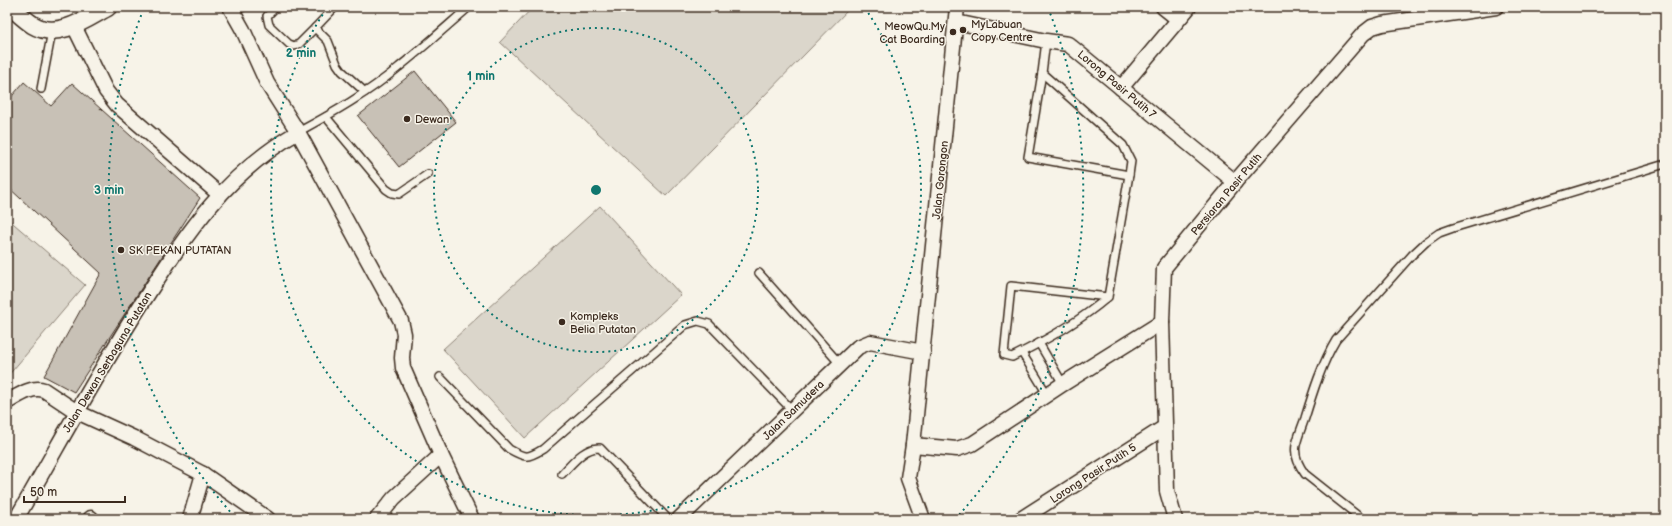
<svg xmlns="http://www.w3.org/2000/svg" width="1672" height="526" font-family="'Balsamiq Sans',sans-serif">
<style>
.green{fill:#dbd6cb;stroke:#8b8074}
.building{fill:#c8c1b6;stroke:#3b2a1e}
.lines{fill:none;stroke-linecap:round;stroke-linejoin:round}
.service-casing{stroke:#3b2a1e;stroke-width:10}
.minor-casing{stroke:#3b2a1e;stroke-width:17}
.tertiary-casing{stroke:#3b2a1e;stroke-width:20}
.service{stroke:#f7f3e8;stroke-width:7}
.minor{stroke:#f7f3e8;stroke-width:14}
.tertiary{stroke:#f7f3e8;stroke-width:17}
.ring{fill:none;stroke:#0f766e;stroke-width:2;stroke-dasharray:2 4}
.poi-dot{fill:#3b2a1e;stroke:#f7f3e8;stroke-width:1.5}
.labels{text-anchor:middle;stroke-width:3;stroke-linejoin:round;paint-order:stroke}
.poi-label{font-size:11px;fill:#3b2a1e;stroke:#f7f3e8;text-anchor:start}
.street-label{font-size:11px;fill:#3b2a1e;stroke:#f7f3e8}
.centre{fill:#0f766e;stroke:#f7f3e8;stroke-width:2}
.ring-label{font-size:12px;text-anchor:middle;font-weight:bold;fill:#0f766e;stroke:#f7f3e8;stroke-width:3;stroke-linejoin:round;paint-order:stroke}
</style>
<rect width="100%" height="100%" fill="#f7f3e8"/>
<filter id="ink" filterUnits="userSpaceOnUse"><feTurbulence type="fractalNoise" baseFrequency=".025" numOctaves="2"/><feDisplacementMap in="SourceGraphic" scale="8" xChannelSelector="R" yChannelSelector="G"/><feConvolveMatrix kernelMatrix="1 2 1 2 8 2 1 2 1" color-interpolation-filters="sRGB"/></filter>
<g filter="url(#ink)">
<g class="green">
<path d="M533,7H851L666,196L500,42Z"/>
<path d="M600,206L681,295L525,438L443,349Z"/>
<path d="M7,218L85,285L7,377Z"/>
</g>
<g class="building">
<path d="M415,71L456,122L399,167L358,116Z"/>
<path d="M24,82L51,106L72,83L200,198L74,392L44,376L101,273L7,186V102Z"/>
</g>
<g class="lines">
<g class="service-casing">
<g id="service">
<path d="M276,7L267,16L269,25L289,44L294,46L299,44L315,28L328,41L337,64L342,71L365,92"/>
<path d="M233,11L243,7"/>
<path d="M315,28L335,7"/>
<path d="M1046,41L1042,73L1028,157L1129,175L1108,297L1011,286L1004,355L1012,357C1045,341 1080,321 1108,297"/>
<path d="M1042,73L1123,145L1131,161L1129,175"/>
<path d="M41,89L52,31"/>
<path d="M326,117L386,189L392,193L399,194L428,174"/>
<path d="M298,132C333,113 368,93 399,67C423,48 446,27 469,7"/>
<path d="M759,273L840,364"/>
<path d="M1039,343L1063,384"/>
<path d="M1022,353L1047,394"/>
<path d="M440,377L509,449C525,458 527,459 543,449L685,325L698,321L709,324L793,411"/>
<path d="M562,474C572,464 584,447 600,448L668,519"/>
<path d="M1362,519L1305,474C1299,466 1294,455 1296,445C1298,436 1302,427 1305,418C1313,392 1322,363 1336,340L1412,255L1426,242L1439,233L1453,228L1665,164"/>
</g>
</g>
<g class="minor-casing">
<g id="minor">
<path d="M1163,7L1178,19"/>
<path d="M956,22L1046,41L1068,44L1235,182"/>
<path d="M74,26L106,91L117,105L220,195"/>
<path d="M1121,88L1189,7"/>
<path d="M298,132L401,321L404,334L402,358L403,368L441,455L472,519"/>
<path d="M7,402C18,396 31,386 44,390L77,412L134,438L203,474L268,519"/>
<path d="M913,445L957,449L972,444L1063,384L1162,322"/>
<path d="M16,519C59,445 99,369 146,297C189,230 226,174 298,132L267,83L243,30L230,7"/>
<path d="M90,519L91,518"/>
<path d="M190,519L203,474"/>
<path d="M377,519L394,498L441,455"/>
<path d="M679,519L858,347L870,342L923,352"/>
<path d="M923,519L908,478L913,445L957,7"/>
<path d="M1021,519L1165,427"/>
<path d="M1175,519L1167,491L1162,322L1164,268L1235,182L1363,34L1372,27L1382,24L1496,7"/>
</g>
</g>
<g class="tertiary-casing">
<path id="tertiary" d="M11,7C18,13 25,20 33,25C58,40 86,19 108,7"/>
</g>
<use href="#service" class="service"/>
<use href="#minor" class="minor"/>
<use href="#tertiary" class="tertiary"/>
</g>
</g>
<g class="ring">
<circle cx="596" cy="190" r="162"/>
<path d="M865 8A325 325 0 1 1 327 8"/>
<path d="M234 516A487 487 0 0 1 144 8M1048 8A487 487 0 0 1 958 516"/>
</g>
<g class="poi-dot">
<circle cx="963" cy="30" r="4"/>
<circle cx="953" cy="32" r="4"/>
<circle cx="407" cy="119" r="4"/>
<circle cx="121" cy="250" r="4"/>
<circle cx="562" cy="322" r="4"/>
</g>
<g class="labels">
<g class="poi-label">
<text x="971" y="28">MyLabuan<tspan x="971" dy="13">Copy Centre</tspan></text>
<text x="945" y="30" text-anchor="end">MeowQu.My<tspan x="945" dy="13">Cat Boarding</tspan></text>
<text x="415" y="123">Dewan</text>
<text x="129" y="254">SK PEKAN PUTATAN</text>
<text x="570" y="320">Kompleks<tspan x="570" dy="13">Belia Putatan</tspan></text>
</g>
<g class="street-label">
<text transform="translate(1117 84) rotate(40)" y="4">Lorong Pasir Putih 7</text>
<text transform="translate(940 180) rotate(-84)" y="4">Jalan Gorongon</text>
<text transform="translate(1226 194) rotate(-50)" y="4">Persiaran Pasir Putih</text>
<text transform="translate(107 362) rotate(-59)" y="4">Jalan Dewan Serbaguna Putatan</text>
<text transform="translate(793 410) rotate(-44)" y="4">Jalan Samudera</text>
<text transform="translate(1093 473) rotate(-33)" y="4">Lorong Pasir Putih 5</text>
</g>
</g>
<circle cx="596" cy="190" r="6" class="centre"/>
<g class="ring-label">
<text x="301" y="57">2 min</text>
<text x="481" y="80">1 min</text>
<text x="109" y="194">3 min</text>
</g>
<rect width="1672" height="526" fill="none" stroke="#f7f3e8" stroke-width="24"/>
<rect x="12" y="12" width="1648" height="502" fill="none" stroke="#3b2a1e" stroke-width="1.5" filter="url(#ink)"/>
<path d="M24 496v6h101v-6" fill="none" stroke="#3b2a1e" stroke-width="2"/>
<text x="30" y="496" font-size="12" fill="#3b2a1e" stroke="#f7f3e8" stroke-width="3" paint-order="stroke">50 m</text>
</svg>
